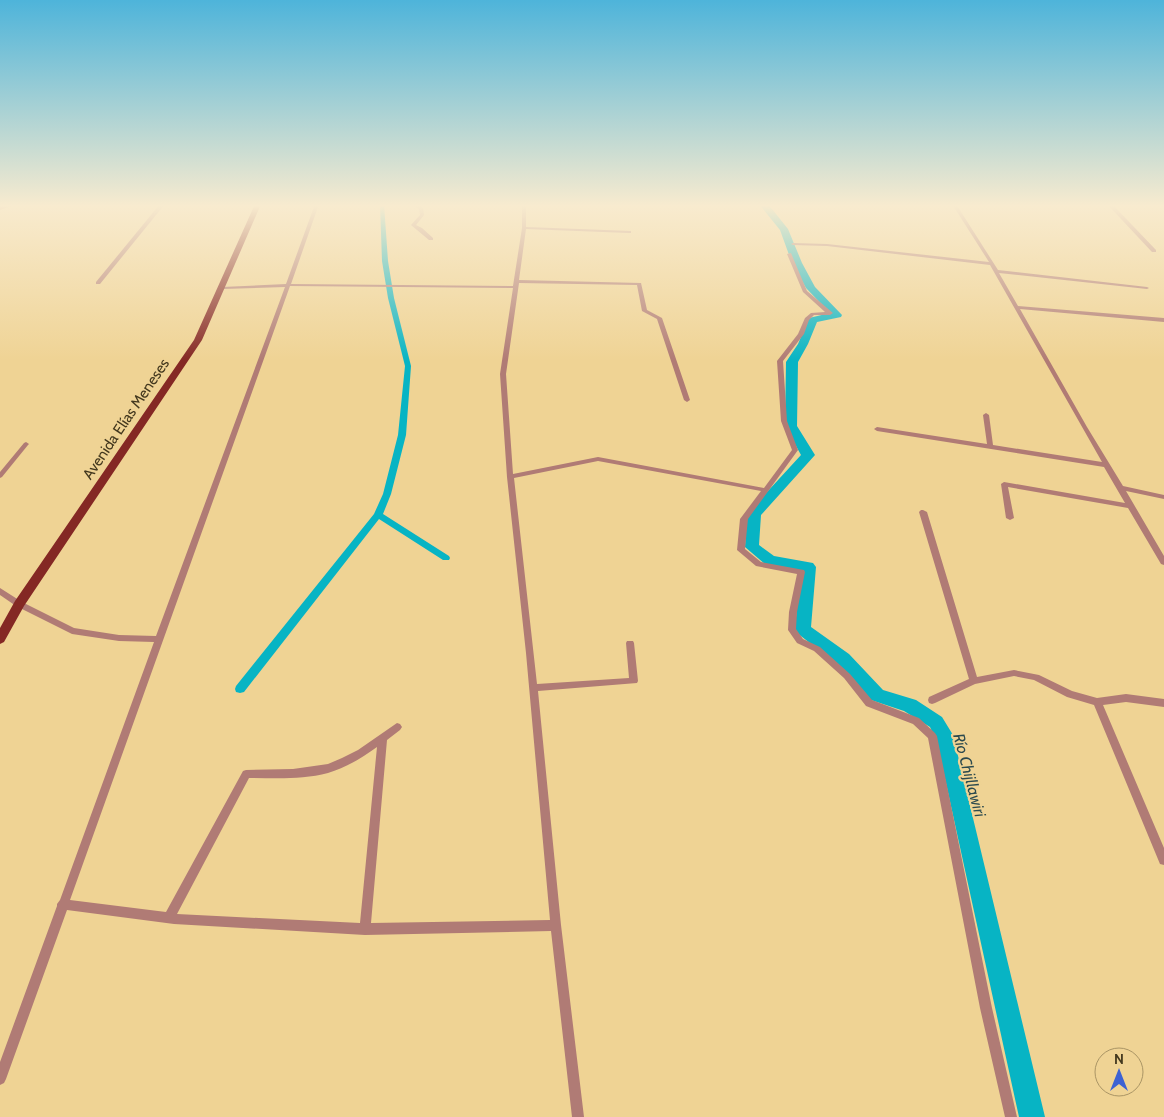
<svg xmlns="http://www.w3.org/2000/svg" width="1164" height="1117" font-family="Cabin,sans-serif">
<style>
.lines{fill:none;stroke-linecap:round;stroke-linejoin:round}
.canal{fill:#07b4c4;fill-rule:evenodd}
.river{fill:#07b4c4;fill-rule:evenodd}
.street{fill:#b07b75;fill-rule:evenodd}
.secondary{fill:#984d46;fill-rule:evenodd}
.primary{fill:#842824;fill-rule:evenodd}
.labels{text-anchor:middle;stroke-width:4.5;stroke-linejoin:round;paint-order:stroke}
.street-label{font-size:15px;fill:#43381e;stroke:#efd394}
.water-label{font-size:16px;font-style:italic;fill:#2c4a4e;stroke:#efd394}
</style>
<rect width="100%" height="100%" fill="#efd394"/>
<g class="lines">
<path class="canal" d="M380,204H384L388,261L394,298L411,366L406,435L391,494L383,514L449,556L450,558L449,560H443L379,519L244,692L240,693L236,692L235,689L236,686L374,514L383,494L398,435L405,366L388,298L382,261Z"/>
<path class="river" d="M759,204H768L788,229L802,263L815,287L842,315L841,317L817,322L808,344L798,362L797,426L815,455L761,515L759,545L774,556L813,563L816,567L811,627L849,654L883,690L916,700L942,717L953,735L1045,1117H1019L937,742L930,727L904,711L871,700L837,664L797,633L795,629L800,571L765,564L745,547L747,514L801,455L785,426L786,362L798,344L809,318L830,313L806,288L792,263L780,230Z"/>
<g class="street">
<path d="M160,204H165L100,284H96V282Z"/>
<path d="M315,204H319L291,284L513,286L522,228V204H526V227L631,231V233H629L526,229L519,280L641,283L647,310L662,318L690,400L687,402L684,400L657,319L642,311L637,285L519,283L506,374L513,474L598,457L764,488L792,450L781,421L777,361L798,334L805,318L811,313L825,312L803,292L787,254L791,253L807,291L833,313L830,315H814L809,320L804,334L783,361L787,421L798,450L748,519L745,549L761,562L804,570L805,572L797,612L796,629L803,639L820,647L850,674L872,700L919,718L935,733L937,736L992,1008L1017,1117H1005L980,1008L928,738L913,724L866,706L844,678L814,651L797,643L788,630L789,612L797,574L756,566L737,550L740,519L761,491L598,461L514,478L537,684L629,678L626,643L627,641H633L634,643L638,681L637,683L538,691L561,925L584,1117H572L551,931L365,935L174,924L67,910L6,1079L4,1083L0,1085V1062L57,906V904L60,900L154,642L119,641L72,634L16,606L0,595V588L22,602L74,628L119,635L156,636L285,287L222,289L220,288L222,287L286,284ZM290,286L513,288L500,374L507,477L526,653L550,920L371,923L387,740L400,730L402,727L400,724L397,723L358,750L342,758L328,764L293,769L246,770L243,771L166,912L70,900ZM377,747L360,923L177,914L249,778C275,778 302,780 328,773C345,768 362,758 377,747Z"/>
<path d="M411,204H417L423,208L424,215L416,225L422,228L433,238V240H429L411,225L420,215L419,209Z"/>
<path d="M952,204H956L998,270L1147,287L1149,288L1147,289L999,273L1018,306L1164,318V322L1020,309L1087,427L1123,486L1164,495V499L1126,491L1164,556V565L1161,564L1128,508L1008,487L1014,518L1010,520L1006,518L1001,484L1004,482L1125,503L1104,467L877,431L874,429L877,427L987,444L983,415L986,413L989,415L993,445L1102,462L990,265L827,246L793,245L791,244L793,243L827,244L989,262Z"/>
<path d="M1107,204H1112L1156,250V252H1152Z"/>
<path d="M26,442L29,444L28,445L2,477L0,478V472L24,443Z"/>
<path d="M921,510H923L927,512L977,677L1014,670L1039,675L1072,691L1097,698L1126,694L1164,699V707L1126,702L1103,705L1164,848V865L1160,864L1094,705L1067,697L1034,680L1014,676L975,684L935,703L932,704L929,703L928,700L929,697L969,679L919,512Z"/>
</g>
<path class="secondary" d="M7,204H17L0,210V206Z"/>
<path class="primary" d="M255,204H261L202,340L24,606L4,642L0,644V628L15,601L194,340Z"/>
</g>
<linearGradient id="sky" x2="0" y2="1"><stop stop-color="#4eb4da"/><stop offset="0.57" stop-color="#f8ebcf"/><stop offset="1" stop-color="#f8ebcf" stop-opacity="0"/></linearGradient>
<rect width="1164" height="361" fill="url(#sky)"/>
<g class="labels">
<g class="street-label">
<text transform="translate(126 419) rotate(-56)" y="5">Avenida Elías Meneses</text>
</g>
<g class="water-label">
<text transform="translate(970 775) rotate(75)" y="6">Río Chijllawiri</text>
</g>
</g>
<g transform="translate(1119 1072)"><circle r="24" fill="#efd394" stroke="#aa9565"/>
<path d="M0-4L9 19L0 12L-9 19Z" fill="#3d62d3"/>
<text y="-8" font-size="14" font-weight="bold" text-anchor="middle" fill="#43381e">N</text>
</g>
</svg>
